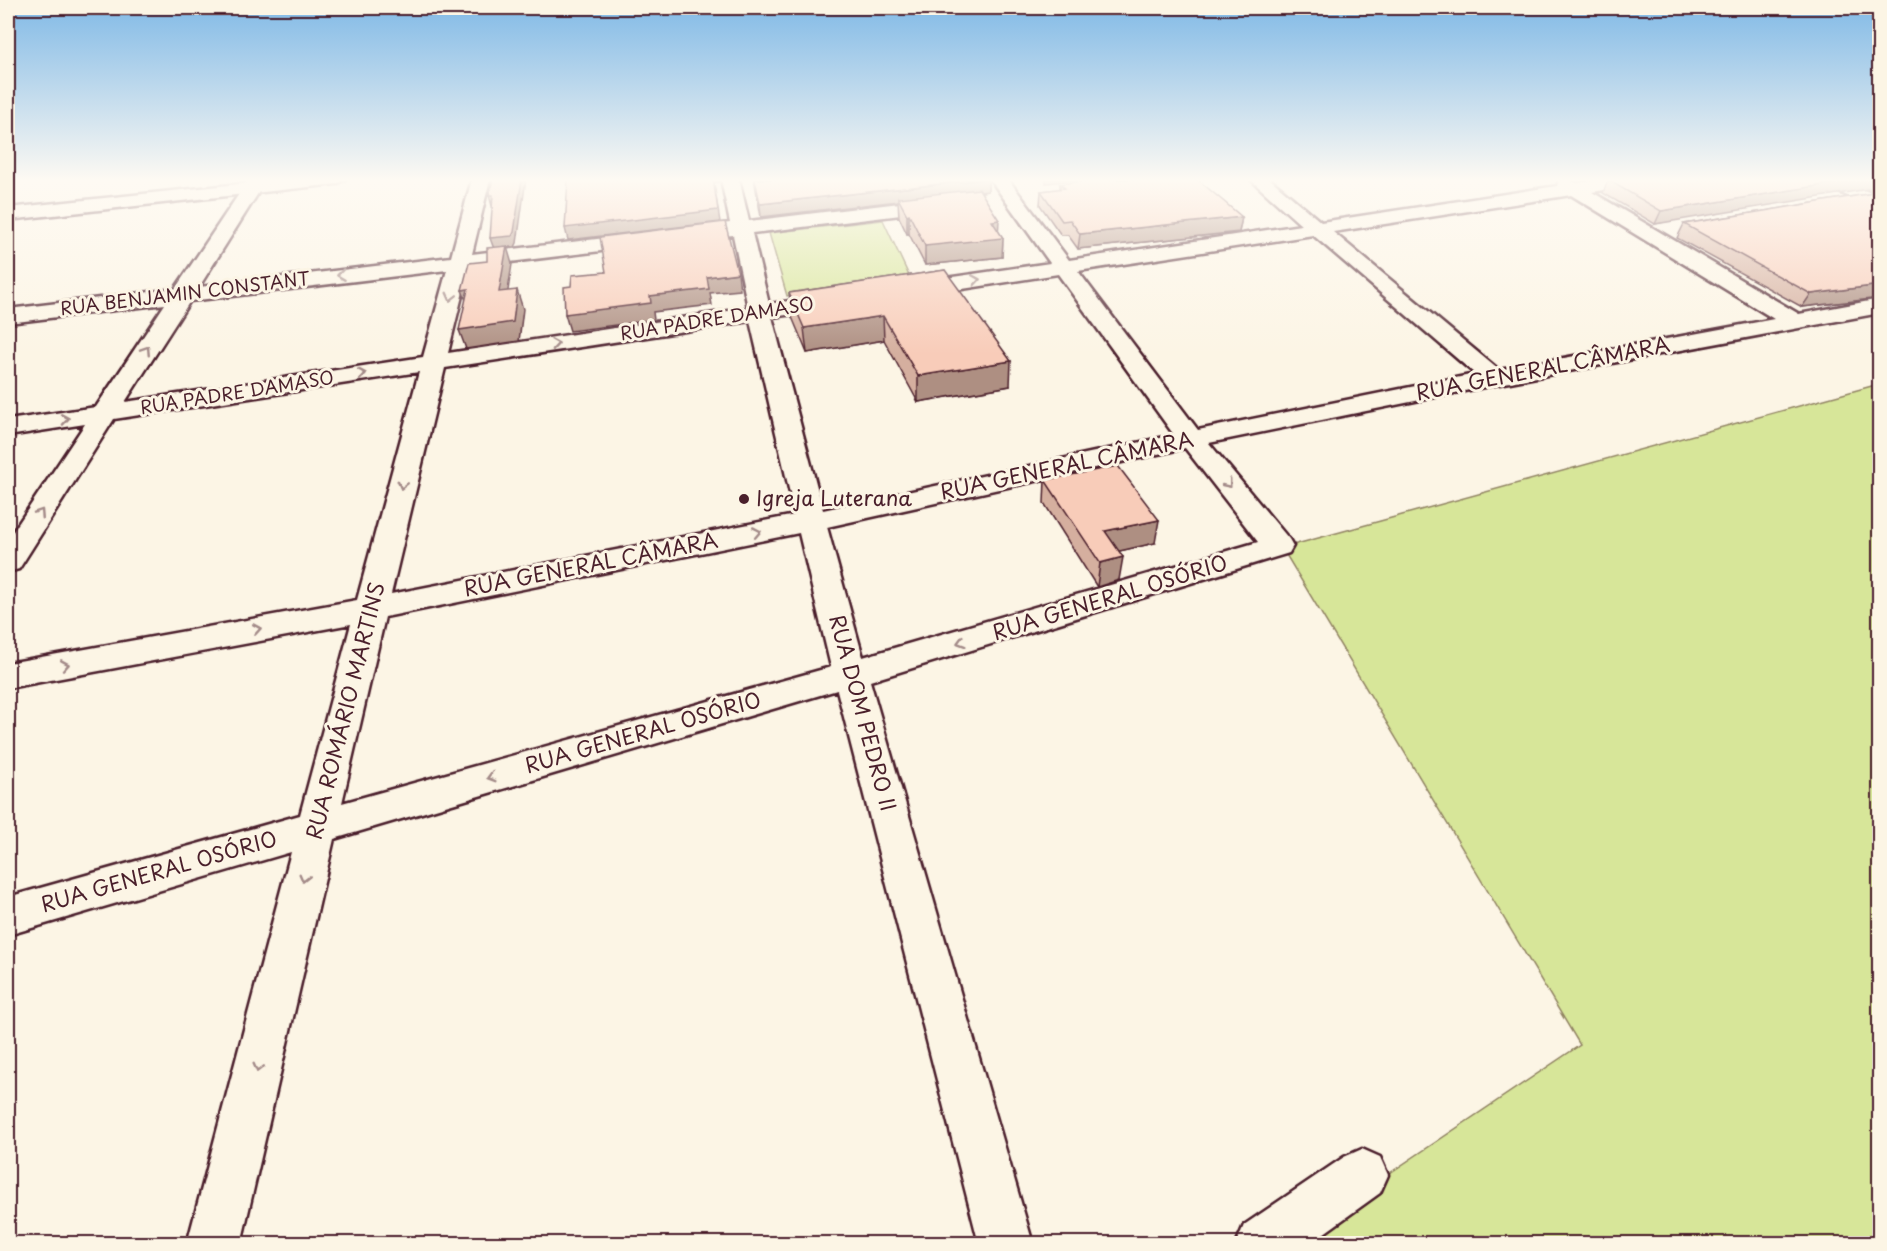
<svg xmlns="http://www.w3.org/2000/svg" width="1887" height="1251" font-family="'Playpen Sans',sans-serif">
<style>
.green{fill:#d7e699;stroke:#908262;stroke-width:1.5}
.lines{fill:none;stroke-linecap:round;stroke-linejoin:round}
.minor-casing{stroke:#4a1f2b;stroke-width:5}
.major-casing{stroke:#4a1f2b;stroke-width:5}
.minor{fill:#fcf5e5;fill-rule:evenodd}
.major{fill:#fcf5e5;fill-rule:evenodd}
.wall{fill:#d5af9f;stroke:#4a1f2b;stroke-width:1.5}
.shaded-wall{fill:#ae8f82;stroke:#4a1f2b;stroke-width:1.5}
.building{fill:#f8ccb9;stroke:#4a1f2b;stroke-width:1.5}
.oneway{stroke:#a38a88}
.poi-dot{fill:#4a1f2b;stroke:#fcf5e5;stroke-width:2}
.labels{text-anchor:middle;stroke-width:6;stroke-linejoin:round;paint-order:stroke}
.far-street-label{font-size:18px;fill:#4a1f2b;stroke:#fcf5e5}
.street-label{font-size:21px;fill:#4a1f2b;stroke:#fcf5e5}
.poi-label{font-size:21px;fill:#4a1f2b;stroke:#fcf5e5;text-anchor:start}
</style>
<rect width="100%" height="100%" fill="#fcf5e5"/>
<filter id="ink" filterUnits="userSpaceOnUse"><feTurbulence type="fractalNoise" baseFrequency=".0167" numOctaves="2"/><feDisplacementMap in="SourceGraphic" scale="12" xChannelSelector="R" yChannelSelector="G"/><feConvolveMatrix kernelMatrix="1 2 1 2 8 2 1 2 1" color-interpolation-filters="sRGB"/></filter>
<g filter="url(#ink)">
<g class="green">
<path d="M883,220L910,278L787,296L769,233Z"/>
<path d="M1879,384V1243H1286L1580,1045L1282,548Z"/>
</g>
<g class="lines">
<g class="minor-casing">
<g id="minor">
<path d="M249,179H267L199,287L451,257L472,179H490L472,254L730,223L721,179H739L749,221L942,198L949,200L951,204L942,210L752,233L769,304L836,294L844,296L847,301L844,306L836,308L772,317L823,510L1174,435L1058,274L911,297L903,295L900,290L903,285L911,283L1050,263L990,179H1008L1069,260L1301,225L1250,179H1270L1321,222L1557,186L1559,180L1567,179L1577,183L1606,179H1650L1641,184L1592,192L1799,314L1880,299V313L1494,385L1209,443L1289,539L1293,546L1289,553L870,681L1033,1244H979L837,690L334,839L241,1244H187L291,852L8,935V897L300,815L351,624L8,688V663L357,600L419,372L114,419L19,569L8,572V539L85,424L8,436V420L96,407L165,304L8,323V309L175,289ZM1571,195L1774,319L1499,370L1333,232ZM733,235L748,308L448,353L469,267ZM1313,235L1475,374L1198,430L1078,271ZM447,270L423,357L125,402L190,301ZM750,321L795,515L391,594L445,368ZM1185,448L1258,542L863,657L827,527ZM799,533L831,667L342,803L385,617Z"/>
<path d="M1815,179H1839L1880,197V210L1818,183Z"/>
<path d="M1362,1149L1380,1157L1388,1175L1380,1193L1309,1244H1236L1244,1225L1344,1157Z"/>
</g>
</g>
<g class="major-casing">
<path id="major" d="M286,179H345L336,184L8,220V208Z"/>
</g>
<use href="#minor" class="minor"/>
<use href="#major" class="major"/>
</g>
<g class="wall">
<path d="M754,179H988V191L981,192L998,231L1003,238L1002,257L925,265L909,234H907L899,217L898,201L761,217Z"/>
<path d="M1880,179L1655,224L1603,193L1608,180Z"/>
<path d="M1060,184L1242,217L1239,232L1078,249L1068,235H1061L1040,205L1041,191L1060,189Z"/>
<path d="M1880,192V298L1802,307L1677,238L1684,224Z"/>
<path d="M945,270L1010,386L918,402L884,340L807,353L792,317L789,293Z"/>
<path d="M1045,480L1155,543L1119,551V580L1097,587L1044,503Z"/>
</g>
<g class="shaded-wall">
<path d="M522,179H526L517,243L515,247H507L512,264L505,310L499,292L494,249L490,238Z"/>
<path d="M713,179H720L719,182L714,183L720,222L568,240L565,228Z"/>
<path d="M988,179V191L900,201L898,198V201L761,217L760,204Z"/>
<path d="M1046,179H1086L1046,183Z"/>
<path d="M1860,179H1880V187L1655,224L1661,211Z"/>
<path d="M489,195H493L492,206Z"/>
<path d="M909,214V234H907V215Z"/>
<path d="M1242,217L1239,232L1078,249L1080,234Z"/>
<path d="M999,220L998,238H1003L1002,257L925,265V246L992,221Z"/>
<path d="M738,273L740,290L710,293L712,305L653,312L654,320L570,331L565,314L650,296L707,277Z"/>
<path d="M1880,285V298L1802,307L1811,294Z"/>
<path d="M468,289L469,308L462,290Z"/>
<path d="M517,290L523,309L519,341L466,349L459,330Z"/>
<path d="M883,316L884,340L807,353L804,328Z"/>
<path d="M1011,361L1010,386L918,402V376Z"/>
<path d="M1159,520L1155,543L1102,555L1105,531Z"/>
<path d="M1123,557L1119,580L1097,587L1100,563Z"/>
</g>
<g class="building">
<path d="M493,179H522L514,232L512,236L490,238L493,195H489Z"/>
<path d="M568,179H713L718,210L565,228Z"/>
<path d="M755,179H985L760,204Z"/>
<path d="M1099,179H1197L1242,217L1080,234L1070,220L1062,221L1041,191L1065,188L1060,184Z"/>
<path d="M1616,179H1860L1661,211L1608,180Z"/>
<path d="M979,189L999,220L992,221L1003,238L925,246L909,214L907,215L898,198Z"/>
<path d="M1880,192V285L1811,294L1684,224Z"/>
<path d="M725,222L738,273L707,277L709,289L650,296L651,303L565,314L564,287L571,286L572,275L606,272L600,237Z"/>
<path d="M507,246L499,292L517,290L513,322L459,330L468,289L462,290L469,263L487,261V248Z"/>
<path d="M945,270L1011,361L918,376L883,316L804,328L789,293Z"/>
<path d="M1118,466L1159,520L1105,531L1123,557L1100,563L1045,480Z"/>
</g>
<defs><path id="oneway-chevron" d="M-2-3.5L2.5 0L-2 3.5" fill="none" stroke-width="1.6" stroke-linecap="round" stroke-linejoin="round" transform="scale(1.5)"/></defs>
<g class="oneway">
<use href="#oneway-chevron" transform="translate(341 275) rotate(173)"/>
<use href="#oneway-chevron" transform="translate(976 280) rotate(-9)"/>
<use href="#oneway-chevron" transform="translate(451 297) rotate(104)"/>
<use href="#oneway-chevron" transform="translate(555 344) rotate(-9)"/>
<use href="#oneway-chevron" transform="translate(146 350) rotate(-57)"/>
<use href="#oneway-chevron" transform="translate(362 374) rotate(-9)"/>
<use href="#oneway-chevron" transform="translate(65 419) rotate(-9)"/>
<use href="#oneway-chevron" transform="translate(1228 484) rotate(51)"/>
<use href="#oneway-chevron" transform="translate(402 485) rotate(104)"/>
<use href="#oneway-chevron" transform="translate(40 513) rotate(-57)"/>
<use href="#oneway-chevron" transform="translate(757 532) rotate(-11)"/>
<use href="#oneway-chevron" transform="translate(257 629) rotate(-10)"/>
<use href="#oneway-chevron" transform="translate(961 642) rotate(164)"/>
<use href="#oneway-chevron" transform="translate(65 665) rotate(-10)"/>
<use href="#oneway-chevron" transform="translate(491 777) rotate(164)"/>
<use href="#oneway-chevron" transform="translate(304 878) rotate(104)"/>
<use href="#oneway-chevron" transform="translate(258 1068) rotate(104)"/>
</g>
</g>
<linearGradient id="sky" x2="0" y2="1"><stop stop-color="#80b9e6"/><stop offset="0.51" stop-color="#fefaf3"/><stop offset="1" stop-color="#fefaf3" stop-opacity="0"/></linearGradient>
<rect width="1887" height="354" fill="url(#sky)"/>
<circle class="poi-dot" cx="744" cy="499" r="6"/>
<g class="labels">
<g class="far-street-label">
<text transform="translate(185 294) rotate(-7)" y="6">RUA BENJAMIN CONSTANT</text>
<text transform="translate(717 319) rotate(-9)" y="6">RUA PADRE DAMASO</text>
<text transform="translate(237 393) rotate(-9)" y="6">RUA PADRE DAMASO</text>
</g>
<g class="street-label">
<text transform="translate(1543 369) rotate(-11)" y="7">RUA GENERAL CÂMARA</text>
<text transform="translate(1067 466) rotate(-12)" y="7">RUA GENERAL CÂMARA</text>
<text transform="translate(591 565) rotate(-11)" y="7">RUA GENERAL CÂMARA</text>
<text transform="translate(1110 598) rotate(-17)" y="7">RUA GENERAL OSÓRIO</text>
<text transform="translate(346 711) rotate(-76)" y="7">RUA ROMÁRIO MARTINS</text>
<text transform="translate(862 713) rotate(75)" y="7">RUA DOM PEDRO II</text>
<text transform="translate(643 733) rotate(-16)" y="7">RUA GENERAL OSÓRIO</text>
<text transform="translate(159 872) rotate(-16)" y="7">RUA GENERAL OSÓRIO</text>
</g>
<g class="poi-label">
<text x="756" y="506">Igreja Luterana</text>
</g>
</g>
<rect width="1887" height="1251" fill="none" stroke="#fcf5e5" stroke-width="30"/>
<rect x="15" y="15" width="1857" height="1221" fill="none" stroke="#4a1f2b" stroke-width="2" filter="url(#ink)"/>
</svg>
